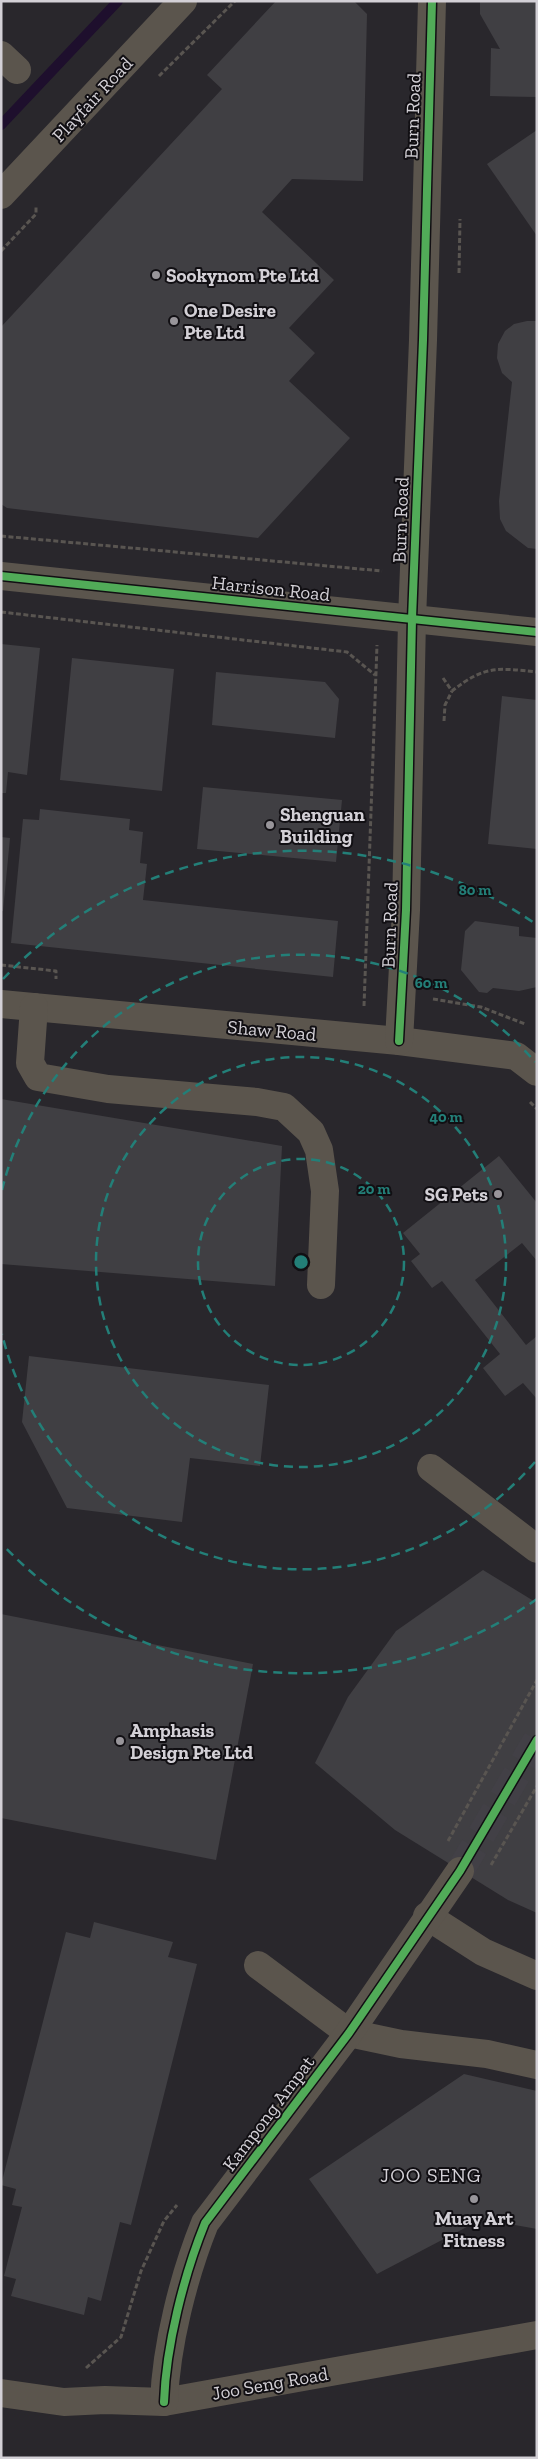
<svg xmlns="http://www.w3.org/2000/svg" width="538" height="2459" font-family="'Zilla Slab',serif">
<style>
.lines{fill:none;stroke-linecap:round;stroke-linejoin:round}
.stream{stroke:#1e0f2d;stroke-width:10}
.building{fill:#403f43}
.minor-tunnel{stroke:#424046;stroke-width:28;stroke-dasharray:28 14;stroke-linecap:butt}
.path{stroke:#595551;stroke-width:3;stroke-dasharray:5 2.5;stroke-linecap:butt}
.minor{stroke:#5b554d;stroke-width:28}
.cycleway-casing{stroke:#110f13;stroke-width:11}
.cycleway{stroke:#51ab58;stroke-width:8}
.ring{fill:none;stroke:#237f78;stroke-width:2.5;stroke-dasharray:9 6}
.poi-dot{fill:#98959a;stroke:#110f13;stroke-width:2}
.labels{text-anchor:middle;stroke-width:4;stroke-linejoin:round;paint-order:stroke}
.street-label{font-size:19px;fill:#d3d0d6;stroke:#110f13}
.poi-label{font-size:19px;font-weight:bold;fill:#d3d0d6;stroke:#110f13;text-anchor:start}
.neighbourhood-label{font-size:20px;letter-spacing:1px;fill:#d3d0d6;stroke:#110f13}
.centre{fill:#237f78;stroke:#110f13;stroke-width:2.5}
.ring-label{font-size:15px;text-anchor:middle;font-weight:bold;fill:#237f78;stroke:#110f13;stroke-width:4;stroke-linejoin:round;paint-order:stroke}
</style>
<rect width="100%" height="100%" fill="#29272c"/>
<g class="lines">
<path class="stream" d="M1,125L118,1"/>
</g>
<g class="building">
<path d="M276,1H354L367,14L363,181L292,179L262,212L334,280L289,328L315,353L289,381L350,438L258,538L7,508L1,504V327L222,89L207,75Z"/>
<path d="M480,1H537V97L490,96L491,48L500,49L480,14Z"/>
<path d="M537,130V236L487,164Z"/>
<path d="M527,321H537V549L528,548L506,531L500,519L499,501L512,382L502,373L497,358L498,344L505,331L514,324Z"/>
<path d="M1,644L40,648L27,775L8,772L6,793H1Z"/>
<path d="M72,658L174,669L162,791L60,780Z"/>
<path d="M216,672L325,682L339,699L335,738L212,725Z"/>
<path d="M502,696L537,700V849L488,844Z"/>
<path d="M203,787L342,800L336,862L197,849Z"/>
<path d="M40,809L130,819L129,830L143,832L140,863L147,864L143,900L338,921L333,977L11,943L23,819L39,820Z"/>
<path d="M1,837L10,838L3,911H1Z"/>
<path d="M475,921L519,927V936L537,938V987L519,991L493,988L487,993L479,992L461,970L465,931Z"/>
<path d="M1,1099L282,1146L275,1286L1,1264Z"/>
<path d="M499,1156L537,1203V1261L522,1243L475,1280L526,1345L537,1336V1399L523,1383L505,1396L483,1368L500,1354L442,1281L432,1288L411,1261L420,1254L403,1233Z"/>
<path d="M29,1356L269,1385L260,1466L190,1458L182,1522L67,1508L22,1422Z"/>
<path d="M483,1570L537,1603V1913L508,1900L395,1830L315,1763L348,1697L396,1631Z"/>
<path d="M1,1614L253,1664L216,1860L1,1818Z"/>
<path d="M94,1922L173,1942L168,1957L197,1964L131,2225L120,2222L101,2301L88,2297L84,2315L11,2296L16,2279L4,2276L22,2207L12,2205L16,2189L1,2185L66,1932L90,1938Z"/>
<path d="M464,2074L537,2091V2229L482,2219L377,2274L309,2179Z"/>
</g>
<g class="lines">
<path class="minor-tunnel" d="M460,1871L537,1740"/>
<g class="path">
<path d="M159,76L235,1"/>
<path d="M1,251L36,214V206"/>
<path d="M459,273L460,219"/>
<path d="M1,536L382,571"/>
<path d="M1,612L347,652L375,675"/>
<path d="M443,678L452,691C485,665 498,668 537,672"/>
<path d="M444,721L445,705L452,691"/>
<path d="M1,965L56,971V979"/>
<path d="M433,999L481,1007L525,1024"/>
<path d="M364,1006L377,645"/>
<path d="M530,1102L537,1109"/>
<path d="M448,1841L537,1680"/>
<path d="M491,1865L537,1786"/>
<path d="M86,2368L121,2337L141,2271L164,2221L177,2205"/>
</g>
<g class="minor">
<path d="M1,55L17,70"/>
<path d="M1,195L183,1"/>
<path d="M1,576L537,632"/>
<path d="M1,1004L399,1041L516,1056L537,1072"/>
<path d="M34,1007L30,1063L38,1077L108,1089L257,1102L284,1107L311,1132L319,1150L325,1191L321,1285"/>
<path d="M399,1041L406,910L412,619L423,340L432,1"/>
<path d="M431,1468L537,1549"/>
<path d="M427,1916L483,1952L537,1976"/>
<path d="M258,1965L349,2033L401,2044L487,2054L537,2065"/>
<path d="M1,2393L64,2402L105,2400L164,2402L537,2335"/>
<path d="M164,2402C166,2345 184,2275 205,2223L349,2033L460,1871"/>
</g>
<g class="cycleway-casing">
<g id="cycleway">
<path d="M1,576L537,632"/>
<path d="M399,1041L406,910L412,619L423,340L432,1"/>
<path d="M164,2402C166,2345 184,2275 205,2223L349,2033L460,1871L537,1740"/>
</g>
</g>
<use href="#cycleway" class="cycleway"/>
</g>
<g class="ring">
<circle cx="301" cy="1262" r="103"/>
<circle cx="301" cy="1262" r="205"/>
<path d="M535 1462A308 308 0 0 1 2 1334M2 1190A308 308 0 0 1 535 1062"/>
<path d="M537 1599A411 411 0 0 1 3 1545M3 979A411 411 0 0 1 537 925"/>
</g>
<g class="poi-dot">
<circle cx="156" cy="275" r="5"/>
<circle cx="174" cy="321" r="5"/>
<circle cx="270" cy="825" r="5"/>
<circle cx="498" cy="1194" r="5"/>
<circle cx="120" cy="1741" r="5"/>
<circle cx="474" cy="2199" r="5"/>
</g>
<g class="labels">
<g class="street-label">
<text transform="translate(92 99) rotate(-47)" y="7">Playfair Road</text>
<text transform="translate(412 116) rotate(-88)" y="7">Burn Road</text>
<text transform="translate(400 520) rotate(-88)" y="7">Burn Road</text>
<text transform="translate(271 588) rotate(6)" y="7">Harrison Road</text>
<text transform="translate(389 925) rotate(-88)" y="7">Burn Road</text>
<text transform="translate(272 1030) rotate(5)" y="7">Shaw Road</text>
<text transform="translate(268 2113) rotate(-53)" y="7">Kampong Ampat</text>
<text transform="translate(270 2383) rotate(-10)" y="7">Joo Seng Road</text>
</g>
<g class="poi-label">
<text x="166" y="282">Sookynom Pte Ltd</text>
<text x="184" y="317">One Desire<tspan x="184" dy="22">Pte Ltd</tspan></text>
<text x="280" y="821">Shenguan<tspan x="280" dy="22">Building</tspan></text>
<text x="488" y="1201" text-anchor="end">SG Pets</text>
<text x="130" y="1737">Amphasis<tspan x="130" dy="22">Design Pte Ltd</tspan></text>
<text x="474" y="2225" text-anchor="middle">Muay Art<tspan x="474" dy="22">Fitness</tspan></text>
</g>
<g class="neighbourhood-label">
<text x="431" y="2182">JOO SENG</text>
</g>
</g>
<circle cx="301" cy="1262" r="8" class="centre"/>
<g class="ring-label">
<text x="475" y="895">80 m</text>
<text x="431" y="988">60 m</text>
<text x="446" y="1122">40 m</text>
<text x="374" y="1194">20 m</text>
</g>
<rect width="538" height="2459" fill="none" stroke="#d3d0d6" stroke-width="5"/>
</svg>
